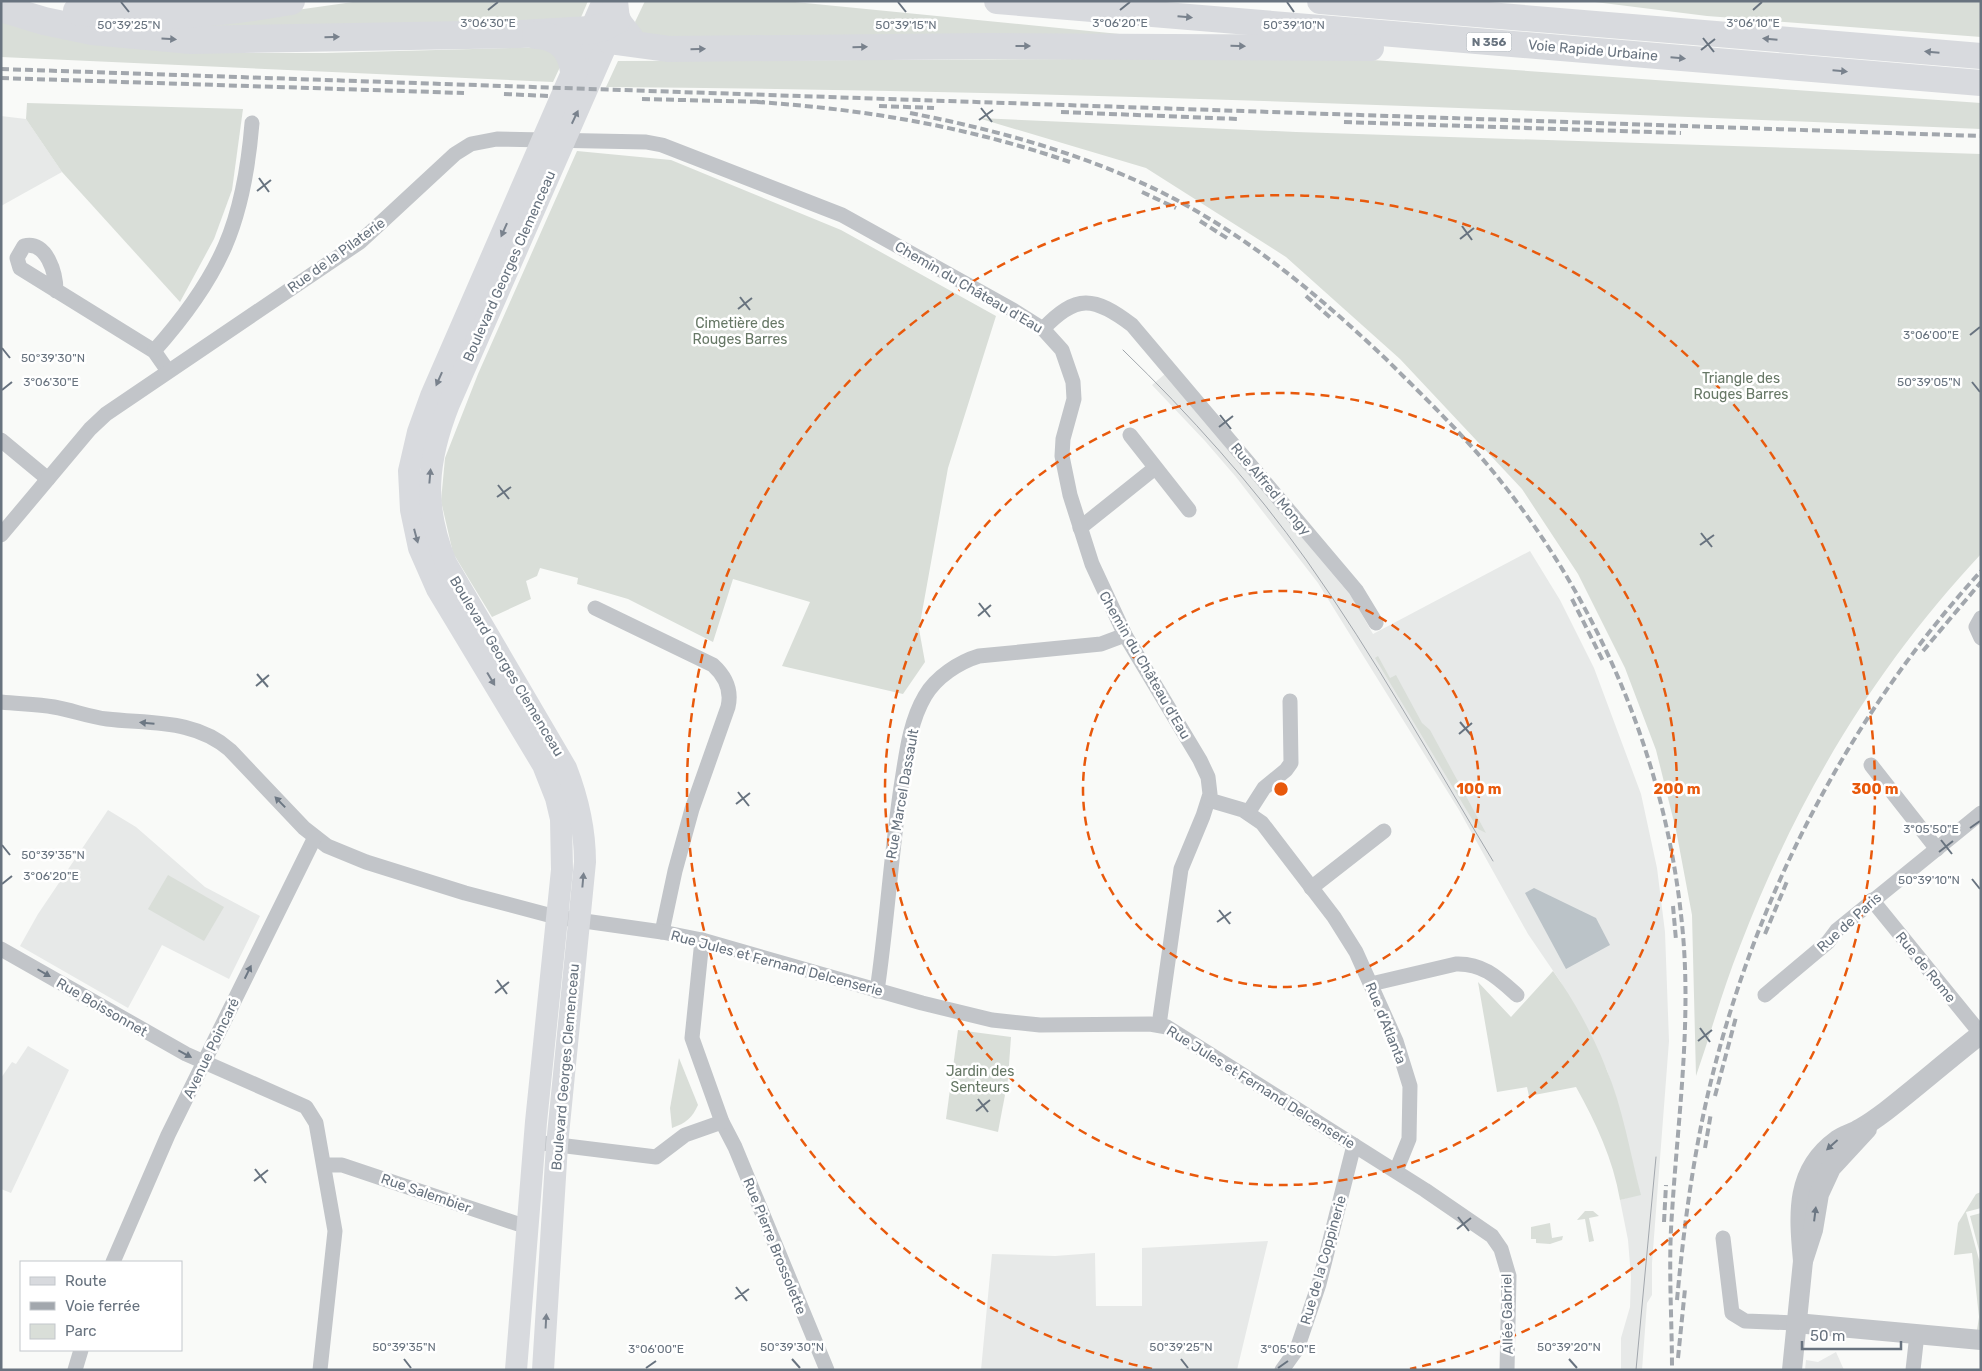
<svg xmlns="http://www.w3.org/2000/svg" width="1982" height="1371" font-family="Rubik,sans-serif">
<style>
.built{fill:#e7e9e8}
.green{fill:#d9ded8}
.water{fill:#bbc3c8}
.lines{fill:none;stroke-linecap:round;stroke-linejoin:round}
.minor{stroke:#c2c5c9;stroke-width:15}
.tertiary{stroke:#c2c5c9;stroke-width:20}
.secondary{stroke:#d8dade;stroke-width:22}
.trunk{stroke:#d8dade;stroke-width:26}
.motorway{stroke:#d8dade;stroke-width:28}
.tram{stroke:#a2a7ad;stroke-width:1}
.rail{stroke:#a2a7ad;stroke-width:4;stroke-dasharray:8 4;stroke-linecap:butt}
.oneway{fill:#79828d}
.oneway2{fill:#6c7783}
.ticks{fill:none;stroke:#68737f;stroke-width:2}
.ring{fill:none;stroke:#e8590c;stroke-width:2.5;stroke-dasharray:9 6}
.labels{text-anchor:middle;stroke-width:5;stroke-linejoin:round;paint-order:stroke}
.shield{fill:#fff;stroke:#959da5;stroke-width:1}
.shield-label{font-size:12px;font-weight:bold;fill:#68737f}
.street-label{font-size:14px;fill:#68737f;stroke:#fff}
.park-label{font-size:14px;fill:#677866;stroke:#fff}
.ticks-label{font-size:12px;text-anchor:middle;fill:#68737f;stroke:#fff;stroke-width:5;stroke-linejoin:round;paint-order:stroke}
.centre{fill:#e8590c;stroke:#fff;stroke-width:2.5}
.ring-label{font-size:15px;text-anchor:middle;font-weight:bold;fill:#e8590c;stroke:#fff;stroke-width:5;stroke-linejoin:round;paint-order:stroke}
</style>
<rect width="100%" height="100%" fill="#f9faf8"/>
<g class="built">
<path d="M1,116L26,119L62,172L1,206Z"/>
<path d="M1165,374L1352,597L1373,634L1530,551L1560,600L1594,668L1641,794L1657,868L1665,932L1669,1041L1652,1263V1295L1647,1303L1642,1370H1621V1338L1630,1307L1631,1277L1628,1240L1620,1200L1640,1194L1622,1119L1607,1070L1560,981L1528,934L1459,810L1318,583L1236,477L1205,441L1152,385Z"/>
<path d="M108,810L136,827L205,887L260,916L229,979L162,945L128,1008L20,946L38,914Z"/>
<path d="M28,1046L69,1070L11,1193L1,1189V1078L12,1062L16,1064Z"/>
<path d="M1268,1241L1237,1370H981L992,1254L1055,1256L1095,1253L1096,1306H1142V1248Z"/>
<path d="M1836,1352L1844,1370H1805L1806,1360L1818,1362Z"/>
</g>
<g class="green">
<path d="M360,1H588L579,22L217,33L183,26Z"/>
<path d="M645,1H785L1160,38L667,40L639,33L635,22Z"/>
<path d="M1587,1H1981V37L1707,16Z"/>
<path d="M1,17L226,53H325L542,47L555,52L560,67L553,82L1,57Z"/>
<path d="M1344,58L1981,103V129C1523,110 1064,90 606,87L618,61Z"/>
<path d="M27,103L243,109L232,190L214,239L180,302L62,172L26,119Z"/>
<path d="M978,118L1296,132L1981,154V554C1872,671 1797,798 1740,946C1723,988 1711,1033 1696,1076L1692,915L1676,830L1656,750L1625,668L1578,574L1522,489L1400,359L1286,257L1146,168Z"/>
<path d="M577,151L671,160L841,230L996,316L948,468L919,629L925,662L903,694L782,666L810,602L733,579L713,642L628,599L577,584L578,578L540,568L537,576L526,581L531,599L492,617L453,553L441,501L445,458L478,374Z"/>
<path d="M1378,656L1390,678L1396,675L1422,723L1430,730L1486,833L1478,829L1375,658Z"/>
<path d="M168,875L224,907L204,941L148,909Z"/>
<path d="M1553,971C1574,1000 1593,1035 1606,1068C1623,1108 1630,1153 1641,1195L1620,1200C1613,1159 1596,1123 1576,1087L1529,1096L1527,1087L1497,1092L1478,982L1511,1017Z"/>
<path d="M958,1030L1011,1037L1008,1079L998,1132L946,1119Z"/>
<path d="M679,1058L698,1105C692,1118 686,1123 672,1128L670,1108Z"/>
<path d="M1981,1192V1208L1966,1212L1981,1267V1330H1977L1979,1317L1972,1253L1954,1255L1958,1223L1976,1194Z"/>
<path d="M1585,1211H1593L1599,1216L1589,1218L1594,1241L1589,1242L1585,1219L1577,1220Z"/>
<path d="M1981,1213V1258L1970,1216Z"/>
<path d="M1550,1223L1552,1238L1563,1236L1562,1240L1550,1244L1536,1243V1239H1531V1227Z"/>
</g>
<path class="water" d="M1534,888L1596,918L1610,945L1566,969L1525,893Z"/>
<g class="lines">
<g class="minor">
<path d="M56,291C56,274 47,240 24,246L17,258L20,268L154,351L168,371"/>
<path d="M1043,329C1076,294 1094,296 1132,325L1356,590L1376,623"/>
<path d="M154,351C221,276 244,222 252,123"/>
<path d="M1130,435L1189,510"/>
<path d="M1,440L48,479"/>
<path d="M1080,528L1155,468"/>
<path d="M1,535L90,429L106,414L360,242L455,154L471,144L497,139L646,142L662,145L842,215L1013,310L1043,329L1062,350L1073,382L1074,399L1063,439L1062,456L1070,495L1092,564L1125,635L1200,760L1208,777L1210,794L1203,816L1181,869L1159,1025"/>
<path d="M595,608L713,665C725,676 732,690 728,707L692,809L675,871L662,932"/>
<path d="M1981,618L1976,627L1981,638"/>
<path d="M1,702C19,704 37,704 54,707C72,710 89,717 107,719C150,724 195,719 230,750L304,828L327,846L366,862L465,893L556,917L662,932L702,940L922,1003L992,1020L1040,1025L1150,1024L1167,1027L1425,1190L1492,1236L1501,1249L1509,1276L1507,1370"/>
<path d="M1871,765L1937,849"/>
<path d="M1209,800L1243,810L1262,823L1334,917L1356,952L1396,1041L1410,1086L1409,1139L1396,1171"/>
<path d="M1248,813L1264,788L1286,770L1291,763L1290,701"/>
<path d="M1311,888L1384,831"/>
<path d="M1872,900L1981,1034"/>
<path d="M702,940L692,1038L722,1122L735,1147L827,1370"/>
<path d="M1,949L186,1054L306,1107L316,1123L335,1231L320,1370"/>
<path d="M1371,984L1456,964C1483,963 1498,978 1517,995"/>
<path d="M877,991C887,923 891,855 901,787C906,757 909,723 925,696C936,677 959,662 979,656L1101,644L1125,635"/>
<path d="M1765,995L1828,942L1837,930L1981,813"/>
<path d="M534,1142L656,1157L685,1135L722,1122"/>
<path d="M324,1165H342L527,1227"/>
<path d="M1723,1238L1732,1313L1745,1321L1796,1323"/>
<path d="M113,1262L168,1135L315,837"/>
<path d="M75,1370L81,1350"/>
<path d="M1282,1370L1297,1349L1319,1284L1354,1145"/>
<path d="M1913,1370L1917,1334"/>
</g>
<g class="tertiary">
<path d="M1803,1261C1799,1216 1794,1171 1837,1140C1845,1135 1853,1133 1861,1128C1870,1123 1878,1117 1886,1111C1918,1086 1949,1059 1981,1034"/>
<path d="M1796,1323L1981,1340"/>
<path d="M1792,1370L1803,1261L1813,1230L1819,1194L1831,1168L1867,1129"/>
</g>
<g class="secondary">
<path d="M516,1370L536,1122L562,870L561,819L556,798L543,765L437,589L419,548L411,510L409,471L418,432L431,396L603,1"/>
<path d="M543,1370L557,1145L585,862C585,828 578,799 566,768L446,563C422,505 427,460 449,404L616,23"/>
</g>
<g class="trunk">
<path d="M615,1L617,20L631,38"/>
<path d="M997,1L1981,83"/>
<path d="M1320,1L1981,56"/>
<path d="M610,41L669,49L991,46L1371,48"/>
</g>
<g class="motorway">
<path d="M1,8L44,21L92,31L191,40L520,34L590,30L604,27L617,20"/>
<path d="M77,11C149,20 221,13 291,1"/>
<path d="M536,35C559,36 571,49 574,71"/>
</g>
<g class="tram">
<path d="M1123,350C1190,415 1253,485 1307,561C1375,657 1432,760 1493,861"/>
<path d="M1636,1370L1656,1157"/>
</g>
<g class="rail">
<path d="M1,69L1981,136"/>
<path d="M1,78L464,93"/>
<path d="M504,94L549,96"/>
<path d="M642,99L764,102"/>
<path d="M757,102C864,109 969,127 1070,162"/>
<path d="M879,106L934,108"/>
<path d="M1061,112L1239,119"/>
<path d="M910,113C997,130 1081,153 1161,192C1247,235 1317,294 1386,359C1425,398 1465,436 1499,479C1601,606 1666,762 1682,924C1692,1021 1678,1116 1672,1213C1668,1265 1672,1317 1672,1370"/>
<path d="M1344,122L1681,133"/>
<path d="M1142,192L1176,208"/>
<path d="M1200,221L1230,240"/>
<path d="M1306,296L1332,319"/>
<path d="M1572,599L1603,661"/>
<path d="M1923,651L1981,582"/>
<path d="M1673,906L1676,940"/>
<path d="M1765,934L1788,879"/>
<path d="M1715,1096L1736,1017"/>
<path d="M1705,1148L1711,1113"/>
<path d="M1664,1222L1666,1185"/>
<path d="M1677,1300C1684,1225 1694,1149 1712,1077C1759,889 1851,714 1981,571"/>
<path d="M1678,1358L1685,1289"/>
</g>
</g>
<defs><path id="oneway-solid" d="M-6-.8H1V-3.2L6.5 0L1 3.2V.8H-6Z" transform="scale(1.25)"/></defs>
<g class="oneway">
<use href="#oneway-solid" transform="translate(1185 17) rotate(5)"/>
<use href="#oneway-solid" transform="translate(332 37) rotate(-2)"/>
<use href="#oneway-solid" transform="translate(169 39) rotate(3)"/>
<use href="#oneway-solid" transform="translate(1770 39) rotate(-175)"/>
<use href="#oneway-solid" transform="translate(1023 46)"/>
<use href="#oneway-solid" transform="translate(1238 46) rotate(1)"/>
<use href="#oneway-solid" transform="translate(860 47) rotate(-1)"/>
<use href="#oneway-solid" transform="translate(698 49) rotate(-1)"/>
<use href="#oneway-solid" transform="translate(1932 52) rotate(-175)"/>
<use href="#oneway-solid" transform="translate(1678 58) rotate(5)"/>
<use href="#oneway-solid" transform="translate(1840 71) rotate(5)"/>
<use href="#oneway-solid" transform="translate(575 117) rotate(-65)"/>
<use href="#oneway-solid" transform="translate(504 230) rotate(114)"/>
<use href="#oneway-solid" transform="translate(439 379) rotate(114)"/>
<use href="#oneway-solid" transform="translate(430 476) rotate(-85)"/>
<use href="#oneway-solid" transform="translate(416 536) rotate(75)"/>
<use href="#oneway-solid" transform="translate(491 679) rotate(59)"/>
<use href="#oneway-solid" transform="translate(583 880) rotate(-85)"/>
<use href="#oneway-solid" transform="translate(546 1321) rotate(-87)"/>
</g>
<g class="oneway2">
<use href="#oneway-solid" transform="translate(147 723) rotate(-175)"/>
<use href="#oneway-solid" transform="translate(280 802) rotate(-134)"/>
<use href="#oneway-solid" transform="translate(248 972) rotate(-64)"/>
<use href="#oneway-solid" transform="translate(44 973) rotate(30)"/>
<use href="#oneway-solid" transform="translate(185 1054) rotate(28)"/>
<use href="#oneway-solid" transform="translate(1832 1145) rotate(138)"/>
<use href="#oneway-solid" transform="translate(1815 1214) rotate(-83)"/>
</g>
<path class="ticks" d="M121,2L129,12M898,2L906,12M1287,2L1294,12M488,10L498,2M1120,10L1130,2M1753,10L1762,2M1703,38L1714,52M1701,50L1715,39M981,108L992,122M979,120L993,110M259,178L269,192M257,191L271,180M1462,226L1472,240M1460,239L1474,228M740,297L750,310M738,309L752,298M1970,335L1980,327M2,348L10,358M1972,382L1980,392M2,390L12,382M1220,415L1231,429M1219,427L1233,416M498,485L509,499M497,497L511,487M1701,533L1712,547M1700,545L1714,535M979,603L990,617M978,616L991,605M257,674L268,687M256,686L269,675M1460,722L1471,735M1459,734L1472,723M738,792L749,806M736,804L750,793M1970,828L1980,821M1941,840L1952,854M2,845L10,855M1939,852L1953,841M1972,879L1980,889M2,884L12,876M1219,910L1230,924M1217,922L1231,912M497,980L507,994M495,993L509,982M1700,1028L1710,1042M1698,1041L1712,1030M978,1099L988,1112M976,1111L990,1100M255,1169L266,1183M254,1181L268,1170M1458,1217L1469,1231M1457,1229L1471,1218M736,1287L747,1301M735,1299L749,1289M404,1359L411,1368M792,1359L800,1368M1181,1359L1188,1368M1569,1359L1577,1368M646,1368L656,1361M1278,1368L1288,1361"/>
<g class="ring">
<circle cx="1281" cy="789" r="198"/>
<circle cx="1281" cy="789" r="396"/>
<path d="M1152 1369A594 594 0 1 1 1410 1369"/>
</g>
<g class="labels">
<rect class="shield" x="1466.5" y="32.5" width="45" height="19" rx="4"/>
<g class="shield-label">
<text x="1489" y="46">N 356</text>
</g>
<g class="street-label">
<text transform="translate(1593 50) rotate(5)" y="5">Voie Rapide Urbaine</text>
<text transform="translate(336 255) rotate(-36)" y="5">Rue de la Pilaterie</text>
<text transform="translate(509 266) rotate(-66)" y="5">Boulevard Georges Clemenceau</text>
<text transform="translate(969 287) rotate(30)" y="5">Chemin du Château d'Eau</text>
<text transform="translate(1271 489) rotate(50)" y="5">Rue Alfred Mongy</text>
<text transform="translate(1145 665) rotate(60)" y="5">Chemin du Château d'Eau</text>
<text transform="translate(507 666) rotate(59)" y="5">Boulevard Georges Clemenceau</text>
<text transform="translate(902 794) rotate(-80)" y="5">Rue Marcel Dassault</text>
<text transform="translate(1849 922) rotate(-42)" y="5">Rue de Paris</text>
<text transform="translate(777 963) rotate(15)" y="5">Rue Jules et Fernand Delcenserie</text>
<text transform="translate(1926 967) rotate(51)" y="5">Rue de Rome</text>
<text transform="translate(102 1007) rotate(30)" y="5">Rue Boissonnet</text>
<text transform="translate(1386 1023) rotate(68)" y="5">Rue d'Atlanta</text>
<text transform="translate(211 1048) rotate(-64)" y="5">Avenue Poincaré</text>
<text transform="translate(565 1067) rotate(-85)" y="5">Boulevard Georges Clemenceau</text>
<text transform="translate(1261 1087) rotate(32)" y="5">Rue Jules et Fernand Delcenserie</text>
<text transform="translate(426 1193) rotate(19)" y="5">Rue Salembier</text>
<text transform="translate(775 1246) rotate(68)" y="5">Rue Pierre Brossolette</text>
<text transform="translate(1323 1260) rotate(-74)" y="5">Rue de la Coppinerie</text>
<text transform="translate(1507 1314) rotate(-91)" y="5">Allée Gabriel</text>
</g>
<g class="park-label">
<text x="740" y="328">Cimetière des<tspan x="740" dy="16">Rouges Barres</tspan></text>
<text x="1741" y="383">Triangle des<tspan x="1741" dy="16">Rouges Barres</tspan></text>
<text x="980" y="1076">Jardin des<tspan x="980" dy="16">Senteurs</tspan></text>
</g>
</g>
<g class="ticks-label">
<text x="488" y="27">3°06'30"E</text>
<text x="1120" y="27">3°06'20"E</text>
<text x="1753" y="27">3°06'10"E</text>
<text x="129" y="29">50°39'25"N</text>
<text x="906" y="29">50°39'15"N</text>
<text x="1294" y="29">50°39'10"N</text>
<text x="1931" y="339">3°06'00"E</text>
<text x="53" y="362">50°39'30"N</text>
<text x="51" y="386">3°06'30"E</text>
<text x="1929" y="386">50°39'05"N</text>
<text x="1931" y="833">3°05'50"E</text>
<text x="53" y="859">50°39'35"N</text>
<text x="51" y="880">3°06'20"E</text>
<text x="1929" y="884">50°39'10"N</text>
<text x="404" y="1351">50°39'35"N</text>
<text x="792" y="1351">50°39'30"N</text>
<text x="1181" y="1351">50°39'25"N</text>
<text x="1569" y="1351">50°39'20"N</text>
<text x="656" y="1353">3°06'00"E</text>
<text x="1288" y="1353">3°05'50"E</text>
</g>
<circle cx="1281" cy="789" r="8" class="centre"/>
<g class="ring-label">
<text x="1479" y="794">100 m</text>
<text x="1677" y="794">200 m</text>
<text x="1875" y="794">300 m</text>
</g>
<rect width="1982" height="1371" fill="none" stroke="#68737f" stroke-width="5"/>
<rect x="20" y="1261" width="162" height="90" fill="#ffffff" stroke="#c3c7cc"/>
<rect x="30" y="1277" width="25" height="8" fill="#d8dade" stroke="#c3c7cc"/>
<text x="65" y="1286" font-size="15" fill="#68737f">Route</text>
<rect x="30" y="1302" width="25" height="8" fill="#a2a7ad" stroke="#c3c7cc"/>
<text x="65" y="1311" font-size="15" fill="#68737f">Voie ferrée</text>
<rect x="30" y="1324" width="25" height="15" fill="#d9ded8" stroke="#c3c7cc"/>
<text x="65" y="1336" font-size="15" fill="#68737f">Parc</text>
<path d="M1802 1341v8h99v-8" fill="none" stroke="#68737f" stroke-width="2.5"/>
<text x="1810" y="1341" font-size="15" fill="#68737f" stroke="#ffffff" stroke-width="4" paint-order="stroke">50 m</text>
</svg>
